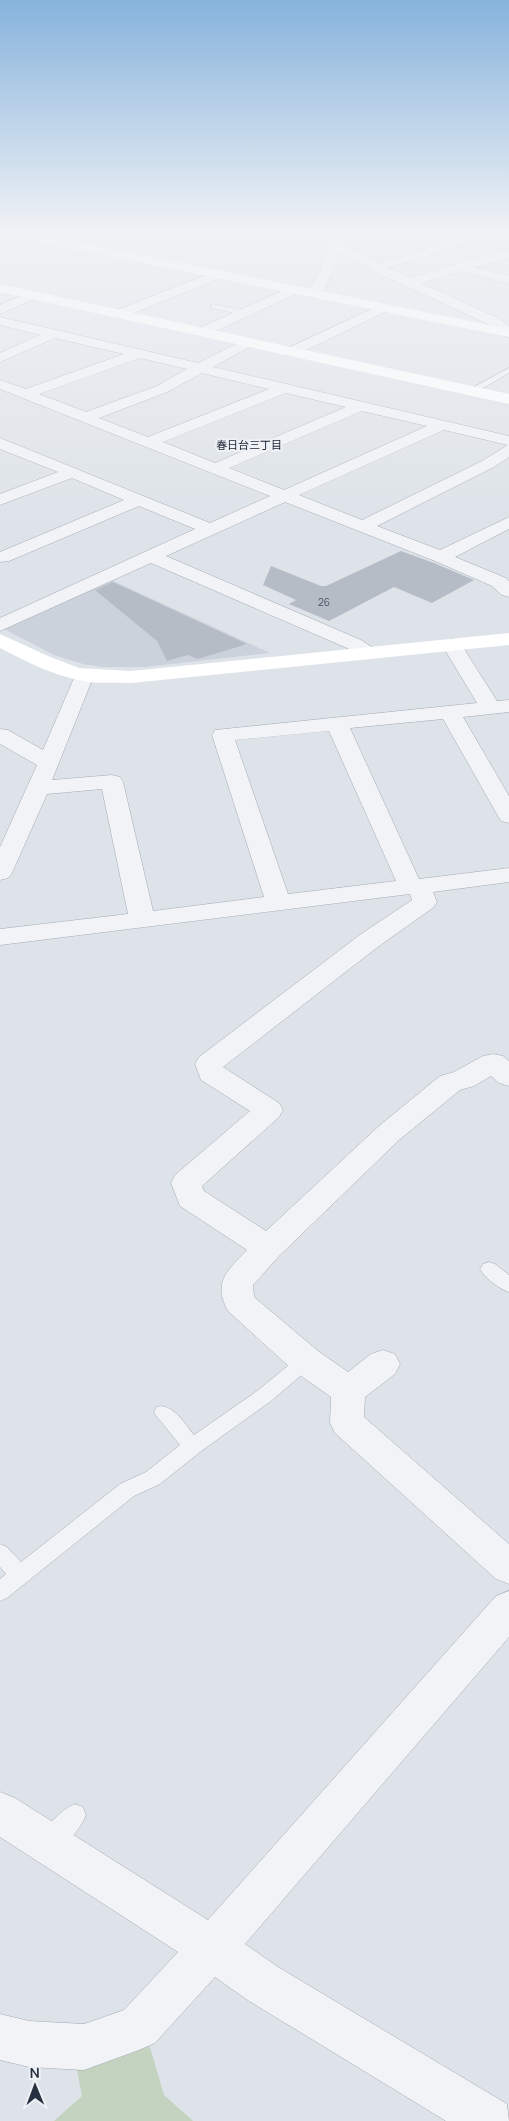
<svg xmlns="http://www.w3.org/2000/svg" width="509" height="2121" viewBox="0 0 509 2121" font-family="Manrope,'Noto Sans JP',sans-serif">
  <rect width="100%" height="100%" fill="#dee3e9"/>
  <path fill="#ccd2db" d="M111,580L270,653L145,667H102L83,664L54,655L4,629Z"/>
  <path fill="#c4d3bf" d="M147,2037L164,2095L193,2121H54L82,2096L77,2070Z"/>
  <g fill="#b5bcc6">
    <path d="M401,551L434,563L474,580L432,603L394,587L329,621L289,604L296,600L263,585L271,566L321,586H326Z"/>
    <path d="M113,582L208,626L247,644L198,659L188,655L167,661L157,641L95,590Z"/>
  </g>
  <g fill="none" stroke-linecap="round" stroke-linejoin="round">
    <defs>
      <g id="lane">
        <path d="M348,229H359L326,239L323,237Z"/>
        <path d="M212,304L246,311L247,313L243,315L212,308Z"/>
        <path d="M509,368V373L474,393L467,391Z"/>
        <path d="M489,1262L495,1264L509,1275V1292C499,1289 485,1278 480,1269L483,1264Z"/>
        <path d="M306,1354L312,1356L315,1361L312,1366L271,1401L200,1452L160,1484L134,1496L7,1598L0,1601V1579L6,1574L0,1567V1544L7,1547L21,1562L120,1484L146,1472L180,1445L154,1413L156,1407C172,1402 185,1424 194,1435L257,1391L300,1356Z"/>
        <path d="M75,1804L83,1807L86,1815C80,1830 64,1848 49,1855L41,1851L37,1843C44,1828 60,1810 75,1804Z"/>
      </g>
      <g id="street">
        <path d="M301,229H317L330,234L378,264L469,235L509,231V239L470,242L388,268L410,278L496,252L509,250V258L475,267L509,276V284L462,271L421,283L498,318L509,326V337L504,336L488,324L373,271L341,252L322,294L315,298L310,297L308,294L332,246Z"/>
        <path d="M217,271L221,272L223,275L221,278L124,317L119,318L112,314L114,311Z"/>
        <path d="M293,286L298,287L299,290L298,293L207,335H197L195,332L197,329Z"/>
        <path d="M32,291L37,292L39,295L37,298L0,314V305Z"/>
        <path d="M382,304L387,305L389,308L387,311L296,355H286L284,352L286,349Z"/>
        <path d="M0,317L198,363L248,338L253,339L255,342L253,345L213,367L509,436V457L494,467L377,526L440,550L509,517V529L455,557L506,578L509,581V597L502,595L492,586L435,561L285,502L166,556L361,640L375,649L378,653L375,657C363,660 357,654 347,648L151,563L0,631V618L195,529L139,506L9,561L0,562V552L124,500L72,478L0,505V494L58,472L0,449V438L210,523L270,496L0,389V380L26,389L124,354L55,338L0,362V353L40,335L0,325ZM140,358L187,369L157,386L86,412L39,394ZM202,373L269,389L148,437L99,418L167,392ZM286,393L346,407L215,463L163,442ZM362,411L427,426L284,490L229,468ZM444,430L508,445L482,461L362,520L299,495Z"/>
        <path d="M452,639L459,641L497,701L509,700V712L463,717L509,796V823L501,821L498,816L443,719L350,728L419,879L509,868V882L433,892L437,902L434,907L379,946L223,1067L279,1103L283,1110L279,1117L202,1186L204,1191L266,1231L379,1126L440,1076L454,1072L483,1056L493,1054L503,1056L509,1061V1086L499,1083L491,1076L474,1086L460,1090L399,1140L279,1256L253,1285L254,1297L318,1351L348,1372L371,1354L383,1350L395,1354L400,1364L395,1374L365,1397L364,1417L509,1544V1584L496,1579L335,1433L330,1423L331,1397L294,1371L228,1311C212,1282 228,1270 247,1250L180,1206L171,1183L175,1175L250,1111L201,1080L195,1064L199,1057L361,934L412,900L410,894L0,945V929L128,914L102,789L47,794L12,873L8,878L0,880V847L37,765L0,744V729L8,730L43,750L77,671L84,669L91,671L94,675L52,780L112,775L120,777L123,782L153,911L264,897L212,735L215,730L477,703L442,645L445,641ZM329,731L396,881L288,894L235,740Z"/>
        <path d="M509,1591V1637L245,1944L278,1967L507,2104L509,2121H446L246,1999L215,1977L155,2043L139,2050L84,2070L29,2067L0,2060V2014L29,2021L84,2024L124,2010L178,1952L0,1837V1792L15,1798L208,1920L496,1596Z"/>
      </g>
    </defs>
    <use href="#lane" stroke="#a3aab3" stroke-width="1"/>
    <use href="#street" stroke="#a3aab3" stroke-width="1"/>
    <use href="#lane" fill="#f1f3f7" fill-rule="evenodd"/>
    <use href="#street" fill="#f1f3f7" fill-rule="evenodd"/>
    <g fill="#fff" fill-rule="evenodd">
      <path d="M0,229H13L509,329V337L0,234Z"/>
      <path d="M0,284L509,394V404L0,292Z"/>
      <path d="M509,633V645L131,683C115,682 99,684 84,681C54,676 27,662 0,648V634L48,656L79,668L131,671Z"/>
    </g>
  </g>
  <linearGradient id="sky" x2="0" y2="1"><stop stop-color="#87b3dc"/><stop offset="0.44" stop-color="#f0f2f5"/><stop offset="1" stop-color="#f0f2f5" stop-opacity="0"/></linearGradient>
  <rect width="509" height="526" fill="url(#sky)"/>
  <g text-anchor="middle" stroke-width="4" stroke-linejoin="round" paint-order="stroke">
    <g font-size="10" fill="#4a5362">
      <text x="324" y="606">26</text>
    </g>
    <g font-size="11" fill="#192131" stroke="#eef1f6">
      <text x="249" y="449">春日台三丁目</text>
    </g>
  </g>
  <g transform="translate(35 2086) rotate(359)" stroke="#eef1f6" stroke-width="4" paint-order="stroke">
  <path d="M0-4L9 19L0 12L-9 19Z" fill="#273040"/>
  <text y="-8" font-size="14" font-weight="bold" text-anchor="middle" fill="#273040">N</text>
  </g>
</svg>
